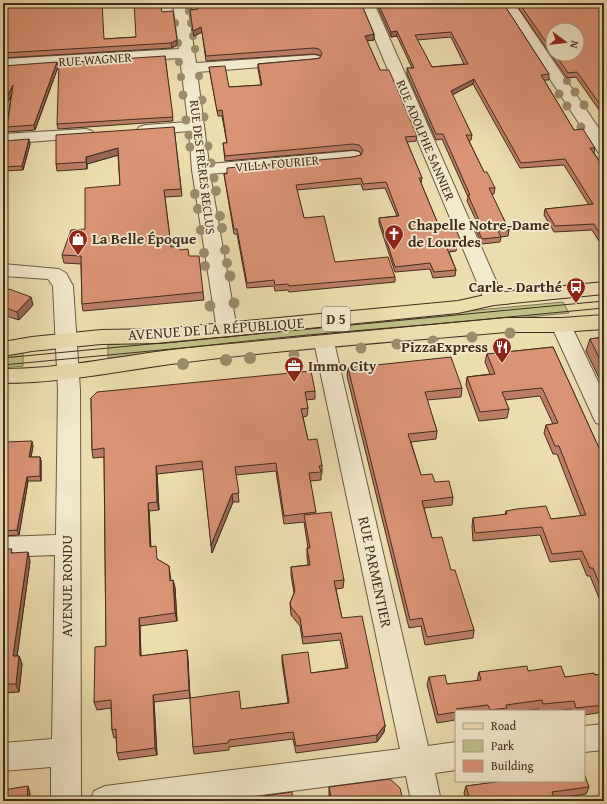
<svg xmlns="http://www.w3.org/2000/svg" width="607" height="804" viewBox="0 0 607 804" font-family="'Gentium Book Plus',serif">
  <rect width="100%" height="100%" fill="#ecddaf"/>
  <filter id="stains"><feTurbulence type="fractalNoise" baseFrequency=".005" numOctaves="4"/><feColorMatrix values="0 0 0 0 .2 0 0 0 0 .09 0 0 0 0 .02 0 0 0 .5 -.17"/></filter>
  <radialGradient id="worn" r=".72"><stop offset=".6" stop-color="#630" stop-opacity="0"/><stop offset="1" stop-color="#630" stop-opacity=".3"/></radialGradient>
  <g fill="#bfbf86" stroke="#807652">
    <path d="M563,302L569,313L108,358V345Z"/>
    <path d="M23,353V366L3,368V355Z"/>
  </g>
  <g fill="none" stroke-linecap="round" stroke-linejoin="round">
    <defs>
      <g id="minor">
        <path d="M173,3H187L196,63L314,55L319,56L321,59L319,62L314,63L197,72L209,164L353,151L359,152L361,156L359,160L353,161L210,174L237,330L234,335L227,337L220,335L217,330L192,170L189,131L145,135L139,133L137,130L139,127L145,125L188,122L180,58L3,69V59L179,49Z"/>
        <path d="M360,3H374L504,299L501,303L494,305L487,303L484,299Z"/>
        <path d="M500,3H514L604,136V153L598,152Z"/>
        <path d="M86,129L92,131L94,134L92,137L3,144V134Z"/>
        <path d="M3,264L59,269L66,273L73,286L80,390L81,801H51V767L3,771V743L52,739L55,555L3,557V537L56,535L58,390L53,286L48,279L3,276Z"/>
        <path d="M561,318L568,320L571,325L604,394V425L596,423L593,417L551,325L554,320Z"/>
        <path d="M324,335L331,337L334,342L428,746L456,742V770L435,773L441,801H411L406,776L217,801H90L94,791L105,786L400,749L314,342L317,337Z"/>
        <path d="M604,724V750L584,752V726Z"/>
      </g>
      <g id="primary">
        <path d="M604,282V294L494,305L458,313L161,343L101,344L32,351L3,356V342L32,337L101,330L161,329L458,301L494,293Z"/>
        <path d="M604,315V329L561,332H506C395,342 282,349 171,364C115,372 60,383 3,383V369C60,369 115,357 171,350C282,336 395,329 506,318H561Z"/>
      </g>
    </defs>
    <use href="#minor" stroke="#6c5942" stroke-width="2"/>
    <use href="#primary" stroke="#412d1e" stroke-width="2"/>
    <use href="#minor" fill="#f3e9cb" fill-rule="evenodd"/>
    <use href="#primary" fill="#ecddaf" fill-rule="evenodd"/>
    <g stroke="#412d1e" stroke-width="1">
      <path d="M3,358L604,301"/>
      <path d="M3,365L604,308"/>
    </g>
  </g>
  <g fill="#9c8c6b">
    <circle cx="189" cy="11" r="4"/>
    <circle cx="175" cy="23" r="4"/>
    <circle cx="191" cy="23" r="4"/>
    <circle cx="193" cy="36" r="4"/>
    <circle cx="178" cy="43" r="4"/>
    <circle cx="195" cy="49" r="4"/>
    <circle cx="179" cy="62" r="4"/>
    <circle cx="199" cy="76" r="4"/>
    <circle cx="181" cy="77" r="4"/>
    <circle cx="567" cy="81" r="4"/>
    <circle cx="575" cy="92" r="4.5"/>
    <circle cx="559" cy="94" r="4.5"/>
    <circle cx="183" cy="95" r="4.5"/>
    <circle cx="202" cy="100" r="4.5"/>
    <circle cx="584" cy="105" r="4.5"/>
    <circle cx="567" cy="106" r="4.5"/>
    <circle cx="204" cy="117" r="4.5"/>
    <circle cx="186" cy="120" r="4.5"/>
    <circle cx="581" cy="127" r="4.5"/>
    <circle cx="189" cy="135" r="4.5"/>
    <circle cx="208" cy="146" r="4.5"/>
    <circle cx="190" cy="147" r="4.5"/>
    <circle cx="211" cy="163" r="4.5"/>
    <circle cx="214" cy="178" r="4.5"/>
    <circle cx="216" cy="191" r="5"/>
    <circle cx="195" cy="194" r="5"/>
    <circle cx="198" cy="209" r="5"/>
    <circle cx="220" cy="216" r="5"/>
    <circle cx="222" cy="228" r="5"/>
    <circle cx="201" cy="230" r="5"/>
    <circle cx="225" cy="250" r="5"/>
    <circle cx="204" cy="253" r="5"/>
    <circle cx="227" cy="263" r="5"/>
    <circle cx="205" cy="266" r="5"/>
    <circle cx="230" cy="276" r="5.5"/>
    <circle cx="234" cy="303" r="5.5"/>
    <circle cx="210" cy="306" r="5.5"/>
    <circle cx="510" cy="333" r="5.5"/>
    <circle cx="472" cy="337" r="5.5"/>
    <circle cx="433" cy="341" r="5.5"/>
    <circle cx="397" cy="344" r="5.5"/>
    <circle cx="361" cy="348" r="5.5"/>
    <circle cx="294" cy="355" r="5.5"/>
    <circle cx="250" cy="358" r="6"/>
    <circle cx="226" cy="360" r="6"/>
    <circle cx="183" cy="364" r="6"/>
  </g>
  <g fill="#bb7e65" stroke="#412d1e" fill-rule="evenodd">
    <path d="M3,3L104,39L136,37L162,12L177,45L172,48L3,58Z"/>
    <path d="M197,3H361L374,34V40L367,41L380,70L417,136L416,141L407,142L422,178L421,183L438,224L461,241L460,246L457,247L456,251L449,252L456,270L455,276L433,278L430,269L395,272L379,223V218L397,216L385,188L363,190L361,184L297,190L304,218L335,262L395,277V282L289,292L288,290L275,291L274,286L247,288L237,234H234L224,174L353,157L361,155V154L359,151L353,150L225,161L223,143H227L222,116H218L210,73L209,67L229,87L261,85L258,69V64L314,59L320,58L321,56L319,55L314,54L206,61L202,32L194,36L190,10L198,9Z"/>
    <path d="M376,3H503L549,74V80H544L574,130L595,148L594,153L604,168V249L592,230L554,232L544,215L545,209L589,205L564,165L520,168L473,84L452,95L472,135L471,140L469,141L484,172L495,188L494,194H491L509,230L508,236L501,237L500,242L482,244L474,226V221L476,220L467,201L468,197L442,139L436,140L407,74V68H412L397,36L391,37ZM451,37L464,64L432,67L417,40Z"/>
    <path d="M515,3H604V117L576,77L567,78ZM553,30L577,54H553Z"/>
    <path d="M165,56L173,121L58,129L57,124Z"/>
    <path d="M3,66L58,67L35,130L8,132L7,127L11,95L3,112Z"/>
    <path d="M174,127L182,196L165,197L171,247L180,250L189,256L203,292L204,300L83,311L82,304L81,264L64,263L62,255L85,229L120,185L118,155L87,164V169L57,171L56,164Z"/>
    <path d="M30,144L23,170L3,171V156Z"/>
    <path d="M3,295L33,305L19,320L3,315Z"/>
    <path d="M604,337V388L586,351L590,339Z"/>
    <path d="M553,347L604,459V610L590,576H587L580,559L550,562L540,535L473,541L472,526L473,518L505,515L506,511L551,519L581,516L557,454H553L544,433L546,425L553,424L540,396L505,400L509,409L507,418L479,421L466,385L467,377L490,374L485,362L487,354Z"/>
    <path d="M348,368L462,388L461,397L427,400L437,431L436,439L411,442L421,475L435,482L453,497L452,505L424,508L432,538L451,570L474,630L473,638L425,645L421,626L409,628L347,376Z"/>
    <path d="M315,391V399L306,400L308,408L307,416L303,417L308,440L322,465V474H321V480L310,481L316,514L344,580L343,588L336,589L342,618L385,725L384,732L377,742L296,753L293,739L229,747V750L194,754L193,747L190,698L154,702L157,755L119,760L117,753L116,737L114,738L112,730L111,708L97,710L94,702L106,646L104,457L93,458L92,450L91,398ZM203,469L212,553L233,502H239L236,475L276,471L284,524L304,522L308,548H307V556L308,565L291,567V575L294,593L290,603L291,615L300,626L303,644L340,640L346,668L311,673L282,655V662L288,703L241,709L190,698L187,650L141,656L140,626L177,621L175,588L173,580L171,581L169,566L157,559L151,547L149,511L159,510L157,474Z"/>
    <path d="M33,446L31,457H40L41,461V481H28L19,535L3,536V451Z"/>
    <path d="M3,549L13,553L30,561L17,656H19L22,664L19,692L3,693Z"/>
    <path d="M528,671L565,677L595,675L604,674V712L584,715V711H571V709L554,711H540L539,709L521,711H456V717L455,720L437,723L427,685L429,677L447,684L477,681L479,672Z"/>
    <path d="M604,774V784L602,779Z"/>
    <path d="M499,781H584L589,787L586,794L554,799L555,801H466L464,793L466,786L499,782Z"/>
    <path d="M329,787L403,801H329Z"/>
  </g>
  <g fill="#986752" stroke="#412d1e">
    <path d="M201,27L202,32L194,36L193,31Z"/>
    <path d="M397,31V36L391,37V32Z"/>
    <path d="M374,34V40L365,41V36Z"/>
    <path d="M177,40V45L172,48L171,43Z"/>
    <path d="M57,62L58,67L35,130L34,125Z"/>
    <path d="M474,79L473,84L450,96L451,91Z"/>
    <path d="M13,85L14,90L3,112V105Z"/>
    <path d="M29,139L30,144L23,170L22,166Z"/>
    <path d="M118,148L119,155L87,164V169L86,157Z"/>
    <path d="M31,297L33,305L19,320L17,312Z"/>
    <path d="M32,441L33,446L30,462L29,457Z"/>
    <path d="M40,457L41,461V481L40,476Z"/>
    <path d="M156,466L157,474L159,510L157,502Z"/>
    <path d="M27,477L28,481L19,535L17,530Z"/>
    <path d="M232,494L233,502L212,553L211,545Z"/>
    <path d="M148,503L149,511L151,555L150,547Z"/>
    <path d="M28,552L30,561L16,664L13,656Z"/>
    <path d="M173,580L175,588L177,621L175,613Z"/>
    <path d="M139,618L140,626L141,664L140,656Z"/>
    <path d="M187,650L188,658L190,698L189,690Z"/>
    <path d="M19,656L22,664L19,692L16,684Z"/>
    <path d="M153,695L154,702L157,755L155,748Z"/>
    <path d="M385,725L384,732L377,742V735Z"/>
    <path d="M28,786L30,793V801H27Z"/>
  </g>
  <g fill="#d99375" stroke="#412d1e" fill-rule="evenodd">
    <path d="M3,3H102L104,39L136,37L134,3H160L162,12L173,11L177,40L171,43L3,53Z"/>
    <path d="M197,3H361L374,34L365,36L380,70H389L417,136L405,137L422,178H419L433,212L438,224L453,223L461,241H455L457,245L446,246L456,270L434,272L430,263L395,267L379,218L399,216L386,182L363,184L361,178L296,185L304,218L324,216L335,262L388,257L395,277L289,286L288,284L275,285L274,280L247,283L237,229H234L224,174H227V168L353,157L361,155L363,150L359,145L353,144L225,156L223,143H227L222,110L217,111L209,67L225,66L229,87L262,85L258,64L314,59L320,58L322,53L319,49L314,48L206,56L201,27L193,31L190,10L198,9Z"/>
    <path d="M378,3H503L549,74L541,75L574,130L583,129L595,148H590L604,168V241L594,224L555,226L545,209L593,204L565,159L521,163L474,79L451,91L472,135H466L484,172H487L495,188H489L509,230L498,231L501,237L482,239L474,221L479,220L468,195H470L443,134H436L407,68H414L397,31L391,32ZM451,32L468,64L432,67L415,35Z"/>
    <path d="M519,3H604V52H601L604,56V110L577,72L568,73L555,54H577V30H553V52Z"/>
    <path d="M165,56L173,117L57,124L59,63Z"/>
    <path d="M57,62L34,125L7,127L13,85L3,105V66Z"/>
    <path d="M174,127L181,189L164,190L171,247L180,246V250L188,249L189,256H199L203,292L82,304L81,256L62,255L71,230L85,229V188L120,185L118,148L86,157V162L56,164V135Z"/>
    <path d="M29,139L22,166L3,167V156L5,141Z"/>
    <path d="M9,289L31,297L17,312L3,307V295Z"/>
    <path d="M604,337V368L590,339Z"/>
    <path d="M553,347L604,459V595L593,568H590L582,551L552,554L542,527L475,533L473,518L507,514L506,511L517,509L546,506L551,519L586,515L559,446H555L546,425L558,423L542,388L502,392L509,409L480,412L467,377L495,374L487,354Z"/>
    <path d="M451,357L462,388L425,392L437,431L408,434L421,475L432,474L435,482L449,481L453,497L422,501L432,538L442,537L451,570H455L474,630L427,637L422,618L410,620L348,368Z"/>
    <path d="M311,371L315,391L305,392L308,408L301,409L308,440L317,439L322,465L319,466L321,472L309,473L316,512L284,516L276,463L235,467L239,493L232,494L211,545L202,461L156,466L157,502L148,503L150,547L156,546L157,559L169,566L170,581L173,580L175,613L139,618L140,656L187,650L189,690L153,695L155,748L117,753L116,729L112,730L111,700L94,702L95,647L106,646L104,448L92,450L91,398L97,392Z"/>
    <path d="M32,441L29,457H40V476L27,477L17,530L3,531V451L5,442Z"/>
    <path d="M331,512L344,580L334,581L342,618L362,616L385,725L377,735L296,746L293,732L229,740L228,743L193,747L190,698L239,691L241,709L289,703L282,655L308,652L311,673L348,668L341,633L303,637L300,618L291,607L290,603L295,591L291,567L310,565L307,548H310L304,515Z"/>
    <path d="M3,549H12L11,553L28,552L13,656H19L16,684H3Z"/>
    <path d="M527,666L528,671L561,666L565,677L594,673L595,675L604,674V705L576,708L574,701L543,704L542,700L506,705L507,708L490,710L488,705L456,709V712L438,715L429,677L445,675L447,684L481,680L479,672Z"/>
    <path d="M584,773L589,787L552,792L555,801H470L466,786L503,781H584Z"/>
    <path d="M390,779L400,788L403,801H332L329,787Z"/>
    <path d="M28,786L27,801H3V790Z"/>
    <path d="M292,792L293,801H226Z"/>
  </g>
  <defs>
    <symbol id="church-pin" viewBox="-11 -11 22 30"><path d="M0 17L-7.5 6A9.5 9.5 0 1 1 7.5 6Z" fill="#8f2418" stroke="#f3e9cb"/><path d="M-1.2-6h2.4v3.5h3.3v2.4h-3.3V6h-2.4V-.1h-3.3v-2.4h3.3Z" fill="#fff"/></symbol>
    <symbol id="shop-pin" viewBox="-11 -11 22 30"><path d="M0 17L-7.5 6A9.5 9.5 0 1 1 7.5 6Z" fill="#8f2418" stroke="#f3e9cb"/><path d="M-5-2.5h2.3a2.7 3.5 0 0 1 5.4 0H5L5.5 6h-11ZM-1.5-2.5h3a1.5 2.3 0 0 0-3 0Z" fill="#fff"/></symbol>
    <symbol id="bus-pin" viewBox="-11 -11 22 30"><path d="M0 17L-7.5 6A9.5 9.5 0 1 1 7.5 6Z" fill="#8f2418" stroke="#f3e9cb"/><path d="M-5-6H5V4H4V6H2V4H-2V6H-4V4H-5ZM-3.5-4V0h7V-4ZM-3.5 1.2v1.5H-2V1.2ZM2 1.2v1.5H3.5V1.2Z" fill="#fff"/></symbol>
    <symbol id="restaurant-pin" viewBox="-11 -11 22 30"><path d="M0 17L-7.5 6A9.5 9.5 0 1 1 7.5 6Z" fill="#8f2418" stroke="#f3e9cb"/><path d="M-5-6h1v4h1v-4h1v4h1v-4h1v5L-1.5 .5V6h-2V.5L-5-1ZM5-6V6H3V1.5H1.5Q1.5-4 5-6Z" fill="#fff"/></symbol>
    <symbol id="office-pin" viewBox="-11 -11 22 30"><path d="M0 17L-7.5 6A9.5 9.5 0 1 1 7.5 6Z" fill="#8f2418" stroke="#f3e9cb"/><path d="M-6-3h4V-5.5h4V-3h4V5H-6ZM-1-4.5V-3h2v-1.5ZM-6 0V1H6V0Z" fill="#fff"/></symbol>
  </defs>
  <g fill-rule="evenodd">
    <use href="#church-pin" x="383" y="223" width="22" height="30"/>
    <use href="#shop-pin" x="67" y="228" width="22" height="30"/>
    <use href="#bus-pin" x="565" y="276" width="22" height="30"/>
    <use href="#restaurant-pin" x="491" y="336" width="22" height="30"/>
    <use href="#office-pin" x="283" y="355" width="22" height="30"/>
  </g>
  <g text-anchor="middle" stroke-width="3.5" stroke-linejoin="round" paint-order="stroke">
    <g font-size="13" fill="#412d1e" stroke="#f3e9cb">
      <text transform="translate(95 59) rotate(-4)" y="5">RUE WAGNER</text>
      <text transform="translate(426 140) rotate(67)" y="5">RUE ADOLPHE SANNIER</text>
      <text transform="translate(277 163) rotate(-5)" y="5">VILLA FOURIER</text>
      <text transform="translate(203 167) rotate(83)" y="5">RUE DES FRÈRES RECLUS</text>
    </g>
    <rect fill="#f3e9cb" stroke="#766552" stroke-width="1" x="322" y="307" width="28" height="24" rx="3"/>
    <g font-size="14" font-weight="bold" fill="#412d1e">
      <text x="336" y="324">D 5</text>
    </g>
    <g font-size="15" font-weight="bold" fill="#412d1e" stroke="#f3e9cb" text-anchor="start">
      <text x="408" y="230">Chapelle Notre-Dame<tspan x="408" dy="17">de Lourdes</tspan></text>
      <text x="92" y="244">La Belle Époque</text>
      <text x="562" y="292" text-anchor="end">Carle - Darthé</text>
      <text x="488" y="352" text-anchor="end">PizzaExpress</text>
      <text x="308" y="371">Immo City</text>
    </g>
    <g font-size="15" fill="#412d1e" stroke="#f3e9cb">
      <text transform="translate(216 329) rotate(-4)" y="5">AVENUE DE LA RÉPUBLIQUE</text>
      <text transform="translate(375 572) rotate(78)" y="5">RUE PARMENTIER</text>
      <text transform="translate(67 586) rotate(-90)" y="5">AVENUE RONDU</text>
    </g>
  </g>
  <rect width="607" height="804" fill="none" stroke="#ecddaf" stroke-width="16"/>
  <rect x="4" y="4" width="599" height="796" fill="none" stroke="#412d1e" stroke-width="2"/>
  <rect x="8" y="8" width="591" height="788" fill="none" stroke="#412d1e"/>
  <rect x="455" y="710" width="130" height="72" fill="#f3e9cb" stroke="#ac9e86"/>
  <rect x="463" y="723" width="20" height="6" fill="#ecddaf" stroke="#ac9e86"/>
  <text x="491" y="730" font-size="12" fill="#412d1e">Road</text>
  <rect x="463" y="740" width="20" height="12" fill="#bfbf86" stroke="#ac9e86"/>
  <text x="491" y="750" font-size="12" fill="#412d1e">Park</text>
  <rect x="463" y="760" width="20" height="12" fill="#d99375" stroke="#ac9e86"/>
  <text x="491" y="770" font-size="12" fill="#412d1e">Building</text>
  <g transform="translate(565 42) rotate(105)"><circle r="19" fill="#f3e9cb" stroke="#ac9e86"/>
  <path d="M0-3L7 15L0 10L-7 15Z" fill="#8f2418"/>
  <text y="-6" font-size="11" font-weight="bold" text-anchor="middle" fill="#412d1e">N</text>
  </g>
  <rect width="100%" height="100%" filter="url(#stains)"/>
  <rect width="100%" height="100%" fill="url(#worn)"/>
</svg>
